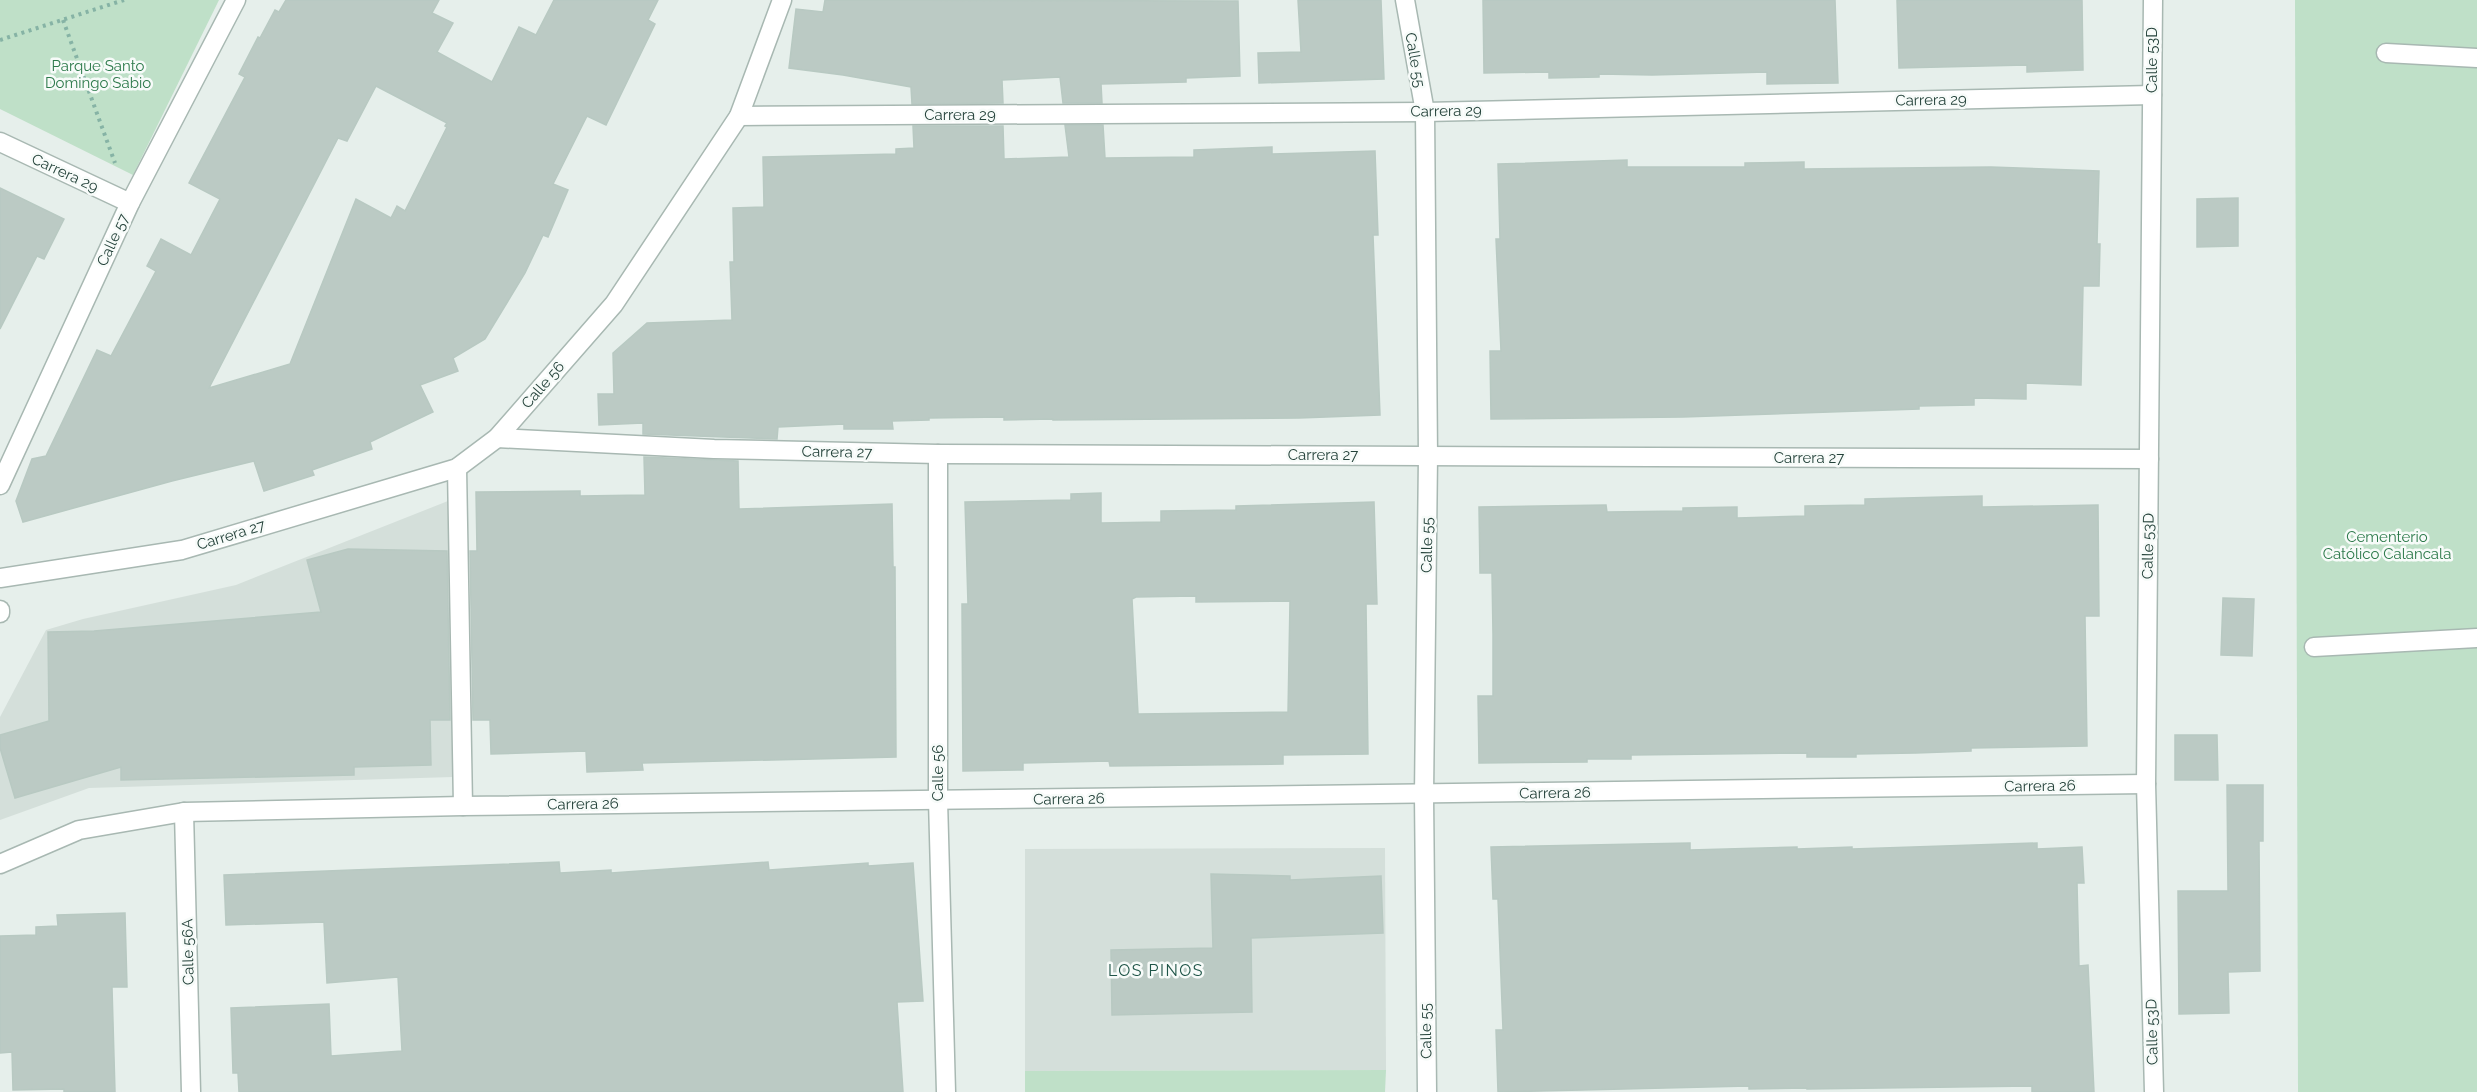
<svg xmlns="http://www.w3.org/2000/svg" width="2477" height="1092" viewBox="0 0 2477 1092" font-family="Raleway,sans-serif">
  <rect width="100%" height="100%" fill="#e6efeb"/>
  <g fill="#d4dfda">
    <path d="M453,499V777L89,788L0,820V717L46,630L83,619L236,585Z"/>
    <path d="M1385,848L1386,1070L1025,1071V849Z"/>
  </g>
  <g fill="#bfe0c8">
    <path d="M0,0H219L133,175L0,109Z"/>
    <path d="M2295,0H2477V1092H2298Z"/>
    <path d="M1386,1070L1385,1092H1025V1071Z"/>
  </g>
  <g fill="#bbcac4" stroke="#b8c9c2" stroke-width="1.5" fill-rule="evenodd">
    <path d="M286,0H439L432,13L453,23L437,52L492,82L519,27L536,35L554,0H658L648,20L655,24L606,125L587,116L553,184L568,190L548,237L543,235L525,273L485,339L453,358L458,371L420,385L433,412L370,442L372,449L312,470L314,475L264,491L254,461L172,481L23,522L16,501L32,459L46,456L97,350L111,356L156,271L147,266L161,239L191,255L220,199L189,183L245,77L239,74L258,37L260,38L275,10L279,12ZM376,86L447,123L445,126L447,127L405,211L397,206L391,218L356,199L290,364L209,388L338,138L347,141Z"/>
    <path d="M825,0L1238,1L1240,76L1186,78V82L1101,84L1102,103H1063L1060,77L1002,80L1003,103L912,104L911,87L843,75L789,68L796,9L823,12Z"/>
    <path d="M1298,0H1381L1384,79L1259,83L1258,53L1301,52Z"/>
    <path d="M1483,0H1835L1838,83L1767,84V72L1652,75L1599,74V77L1549,78V72L1484,73Z"/>
    <path d="M1897,0H2082L2083,70L2027,72V65L1899,68Z"/>
    <path d="M1065,125H1103L1105,158L1194,157V150L1272,147V154L1375,151L1378,235H1373L1380,415L1299,418L1053,420V419L1004,420V417L929,418V420L892,421L893,429H844V424L778,427L777,439L643,434V423L599,425L598,394H614L613,353L647,323L732,320L730,262H734L733,208L764,207L763,157L896,154V149L914,148L913,126H1003L1004,159L1069,157Z"/>
    <path d="M1627,160V167H1745V163L1804,162V169L1991,167L2099,171L2097,244H2100L2099,286H2083L2081,385L2026,383V399L1974,398V405L1919,406V409L1683,417L1491,419L1490,351H1501L1496,239H1500L1498,164Z"/>
    <path d="M0,188L64,219L44,259L37,256L0,329Z"/>
    <path d="M2238,198V246L2197,247V199Z"/>
    <path d="M644,457L738,461L739,509L892,504L893,567H895L896,757L642,763L643,770L587,772L586,751L491,754L490,720H473L470,551H477L476,492L580,491V496L645,495Z"/>
    <path d="M1101,493V523L1161,522V511L1236,510V506L1374,502L1377,604H1366L1368,754L1283,755V764L1110,766L1109,761L1023,763V770L963,771L962,604H968L965,502L1071,500V494ZM1196,596V602L1290,601L1288,712L1138,714L1132,599L1136,597Z"/>
    <path d="M1982,496V507L2098,505L2099,616H2085L2087,746L1971,748V751L1916,753L1856,754V757H1807V753L1631,755V759H1587V762L1479,763L1478,696H1493V635L1492,573H1480L1479,507L1606,505L1607,512L1683,511V508L1737,507V518L1805,516V506L1865,505V499Z"/>
    <path d="M348,549L447,551L450,720H430L431,765L354,767V775L121,780V767L15,798L0,748V735L49,721L48,632L94,631L321,612L307,560Z"/>
    <path d="M2223,598L2254,599L2252,656L2221,655Z"/>
    <path d="M2175,735H2217L2218,780H2175Z"/>
    <path d="M2227,785H2263V841H2259L2260,971L2228,972L2229,1013L2179,1014L2178,891H2228Z"/>
    <path d="M1690,843V850L1797,847V849L1852,847V849L2037,843V849L2082,847L2084,883H2077L2079,966L2088,965L2094,1092H2032V1086L1807,1089V1088L1749,1089V1086L1498,1092L1496,1030H1503L1498,899H1493L1491,847Z"/>
    <path d="M559,862L560,873L611,870V873L768,862L769,870L868,863V866L913,863L923,1001L897,1002L903,1092H239L238,1073H233L231,1008L329,1004L331,1056L402,1051L398,977L327,983L324,922L226,925L224,875Z"/>
    <path d="M1211,874L1290,876V880L1381,876L1383,933L1251,938L1252,1012L1112,1015L1111,950L1213,948Z"/>
    <path d="M125,913L127,987H112L115,1092H64V1089L13,1090L12,1052L0,1053V936L36,935V927L58,926L57,915Z"/>
  </g>
  <g fill="none" stroke-linecap="round" stroke-linejoin="round">
    <defs>
      <g id="minor">
        <path d="M1405,0L1425,112L1428,456L1424,795L1427,1092"/>
        <path d="M2153,0L2146,784L2154,1092"/>
        <path d="M2386,53L2477,58"/>
        <path d="M739,116L1425,112L2152,95"/>
        <path d="M0,142L130,203"/>
        <path d="M497,438L714,449L938,454L2149,459"/>
        <path d="M938,454V800L946,1092"/>
        <path d="M457,468L463,806"/>
        <path d="M0,485L130,203L236,0"/>
        <path d="M0,578L182,550L457,468L497,438L614,304L739,116L782,0"/>
        <path d="M0,610V613"/>
        <path d="M2314,647L2477,638"/>
        <path d="M184,812L191,1092"/>
        <path d="M0,864L79,830L184,812L463,806L2146,784"/>
      </g>
    </defs>
    <use href="#minor" stroke="#a8b8b2" stroke-width="21"/>
    <g stroke="#86b3a5" stroke-width="4" stroke-dasharray="3 4.5" stroke-linecap="butt">
      <path d="M63,20L115,163"/>
      <path d="M0,40L124,0"/>
    </g>
    <use href="#minor" stroke="#fff" stroke-width="18"/>
  </g>
  <g text-anchor="middle" stroke-width="5" stroke-linejoin="round" paint-order="stroke">
    <g font-size="15" fill="#24423a" stroke="#f7fbf9">
      <text transform="translate(1415 60) rotate(80)" y="5">Calle 55</text>
      <text transform="translate(2152 60) rotate(-90)" y="5">Calle 53D</text>
      <text transform="translate(1931 100) rotate(-1)" y="5">Carrera 29</text>
      <text transform="translate(1446 111) rotate(-1)" y="5">Carrera 29</text>
      <text x="960" y="120">Carrera 29</text>
      <text transform="translate(65 173) rotate(25)" y="5">Carrera 29</text>
      <text transform="translate(113 240) rotate(-65)" y="5">Calle 57</text>
      <text transform="translate(543 385) rotate(-49)" y="5">Calle 56</text>
      <text transform="translate(837 452) rotate(1)" y="5">Carrera 27</text>
      <text x="1323" y="460">Carrera 27</text>
      <text x="1809" y="463">Carrera 27</text>
      <text transform="translate(231 535) rotate(-17)" y="5">Carrera 27</text>
      <text transform="translate(1427 545) rotate(-89)" y="5">Calle 55</text>
      <text transform="translate(2148 546) rotate(-89)" y="5">Calle 53D</text>
      <text transform="translate(938 773) rotate(-90)" y="5">Calle 56</text>
      <text transform="translate(2040 786) rotate(-1)" y="5">Carrera 26</text>
      <text transform="translate(1555 793) rotate(-1)" y="5">Carrera 26</text>
      <text transform="translate(1069 799) rotate(-1)" y="5">Carrera 26</text>
      <text transform="translate(583 804) rotate(-1)" y="5">Carrera 26</text>
      <text transform="translate(188 952) rotate(-91)" y="5">Calle 56A</text>
      <text transform="translate(1426 1031) rotate(-91)" y="5">Calle 55</text>
      <text transform="translate(2152 1032) rotate(-91)" y="5">Calle 53D</text>
    </g>
    <g font-size="15" fill="#2d7a4b" stroke="#f7fbf9">
      <text x="98" y="71">Parque Santo<tspan x="98" dy="17">Domingo Sabio</tspan></text>
      <text x="2387" y="542">Cementerio<tspan x="2387" dy="17">Católico Calancala</tspan></text>
    </g>
    <g font-size="16" letter-spacing="1.5" fill="#1f5548" stroke="#f7fbf9">
      <text x="1156" y="976">LOS PINOS</text>
    </g>
  </g>
</svg>
